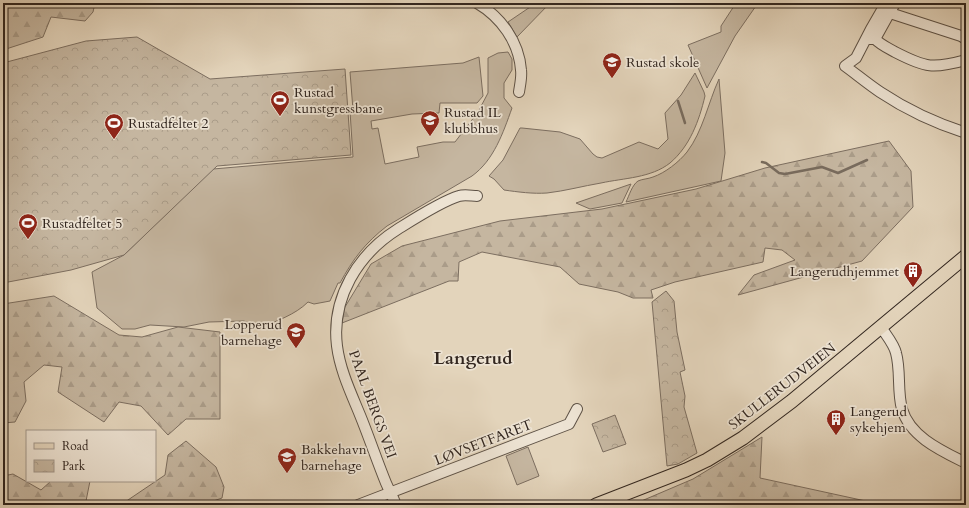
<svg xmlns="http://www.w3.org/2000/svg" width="969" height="508" viewBox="0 0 969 508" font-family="Cardo,serif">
  <defs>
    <pattern id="forest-firs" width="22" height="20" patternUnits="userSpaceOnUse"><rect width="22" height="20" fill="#c5b6a0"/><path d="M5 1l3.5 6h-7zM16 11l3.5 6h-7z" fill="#aa9c89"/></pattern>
    <pattern id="park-crowns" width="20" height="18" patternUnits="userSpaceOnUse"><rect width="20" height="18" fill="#c5b6a0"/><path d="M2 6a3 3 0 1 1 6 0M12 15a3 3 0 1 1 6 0" fill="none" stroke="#aa9c89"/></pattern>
  </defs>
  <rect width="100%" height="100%" fill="#e3d4bb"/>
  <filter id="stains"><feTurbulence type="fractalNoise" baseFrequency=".005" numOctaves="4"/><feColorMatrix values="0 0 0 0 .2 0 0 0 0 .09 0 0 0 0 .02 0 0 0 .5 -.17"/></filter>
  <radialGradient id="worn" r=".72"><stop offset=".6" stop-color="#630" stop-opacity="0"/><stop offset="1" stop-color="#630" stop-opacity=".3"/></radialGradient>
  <g fill="#c5b6a0" stroke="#7c6e60">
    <path d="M536,3H550L517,37L508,22Z"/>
    <path d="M736,3H758L735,36L707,88L688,45L721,32V26Z"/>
    <path d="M508,52L512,59V70L504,83V98L512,108C503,133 494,160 472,176L387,226C365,243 353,259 340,283H338L330,301L314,304L308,302C295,315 276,321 260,328L244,321L209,322L184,327L150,325L135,329H122L97,308L92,272L124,255L213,169L353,157L350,111L353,110L350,72L463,63L479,57L483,96L477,103H440L439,113L412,114L371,121L372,129L378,128L385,164L419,157L417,147L443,142H455L478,112L488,93V58L498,53Z"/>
    <path d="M695,73L704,92L705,96C699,121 690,146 670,163C651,178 624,178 601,183C583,186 565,191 547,193C533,194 518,192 504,190L494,179L489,176L503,160L520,128H522L560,132L580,139L593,154L597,157L602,158L639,142L658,149L668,139L665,113L681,95Z"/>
    <path d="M719,79L725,153L721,181L626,202C629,196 632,185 638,181C642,179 648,179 653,177C665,173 679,162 687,152C703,131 708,103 719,79Z"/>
    <path d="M631,184L622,203L590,209L576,203Z"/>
    <path d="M528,447L539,476L517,485L506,456Z"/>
  </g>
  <g fill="url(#forest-firs)" stroke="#7c6e60">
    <path d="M3,3H95L93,12L85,21L51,17L43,37L3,50Z"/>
    <path d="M889,141L911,171L913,207L862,261L738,295L754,275L795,260L782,250L765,248L763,262L675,282L651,290L653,298H633L618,292L579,284L560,267L482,252L459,262L458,281H449L342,323L345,307L371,264L402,246L500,221L602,209L696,189L765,168Z"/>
    <path d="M54,296L119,335L142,337L178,327L220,332V419H186L168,435L141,406L119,402L104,422L58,392L62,367L44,365L24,382L26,401L15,422L3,423V353L8,352L3,349V304Z"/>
    <path d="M762,437L760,478L884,505H632L693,479Z"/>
    <path d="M186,441L216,467L224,487L222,498L202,505H3V476L13,474L41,490L51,481H90L86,501L125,502L165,475L168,455Z"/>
  </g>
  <g fill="url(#park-crowns)" stroke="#7c6e60">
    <path d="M137,37L210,79L345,69L351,155L217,166L124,255L71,270L3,283V63L86,41Z"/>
    <path d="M666,291L674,301L677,332L685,370L680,372L685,396L684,407L697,453L678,464L667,466L652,302Z"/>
    <path d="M615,415L626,444L603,452L592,424Z"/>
  </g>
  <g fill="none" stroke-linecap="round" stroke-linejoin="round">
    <g stroke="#786b5d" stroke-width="2.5">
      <path d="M678,101L685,123"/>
      <path d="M762,162L766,163L779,173L785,174L822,167L838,173L867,160"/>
    </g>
    <defs>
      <g id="minor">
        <path d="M477,3C501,17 519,42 521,70C522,77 520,85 519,92"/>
        <path d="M886,3L871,29L856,58L845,66C856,74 868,84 880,92C907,110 935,123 966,133"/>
        <path d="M890,13L961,36L966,39"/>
        <path d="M867,39H875C881,45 888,48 895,52C926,68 933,69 966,60"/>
        <path d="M875,39L895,3"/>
        <path d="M881,327C886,335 894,344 896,353C901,371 897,391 902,409C910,437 942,451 966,463"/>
        <path d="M358,505L569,424L577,409"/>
        <path d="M396,505C393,497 389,490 386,483C377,461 369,437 360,415C351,393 340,370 337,346C331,298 358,254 398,229C414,219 442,201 459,196C465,194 472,196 477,196"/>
      </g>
      <path id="major" d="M596,505L686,470L707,460L743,438L792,401L966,256"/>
    </defs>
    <use href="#minor" stroke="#5e5246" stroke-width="12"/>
    <use href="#major" stroke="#32261f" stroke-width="15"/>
    <use href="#minor" stroke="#ede3d3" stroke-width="10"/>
    <use href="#major" stroke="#e3d4bb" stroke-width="13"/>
  </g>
  <defs>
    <symbol id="school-pin" viewBox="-11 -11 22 30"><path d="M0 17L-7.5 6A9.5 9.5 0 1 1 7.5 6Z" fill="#8f2418" stroke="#ede3d3"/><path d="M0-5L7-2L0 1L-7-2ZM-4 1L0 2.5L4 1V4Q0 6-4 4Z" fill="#fff"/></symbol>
    <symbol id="stadium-pin" viewBox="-11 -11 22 30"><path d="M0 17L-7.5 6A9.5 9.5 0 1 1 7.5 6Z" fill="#8f2418" stroke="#ede3d3"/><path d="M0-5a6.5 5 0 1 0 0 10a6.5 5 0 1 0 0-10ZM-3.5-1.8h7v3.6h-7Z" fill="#fff"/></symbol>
    <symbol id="building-pin" viewBox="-11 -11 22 30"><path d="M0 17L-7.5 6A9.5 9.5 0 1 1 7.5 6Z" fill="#8f2418" stroke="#ede3d3"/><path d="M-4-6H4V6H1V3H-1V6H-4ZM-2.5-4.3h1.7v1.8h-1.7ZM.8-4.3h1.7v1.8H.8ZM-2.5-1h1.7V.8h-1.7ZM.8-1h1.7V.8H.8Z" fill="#fff"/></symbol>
  </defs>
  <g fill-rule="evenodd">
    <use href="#school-pin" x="601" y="51" width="22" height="30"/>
    <use href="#stadium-pin" x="269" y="89" width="22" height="30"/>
    <use href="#school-pin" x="419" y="109" width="22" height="30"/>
    <use href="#stadium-pin" x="103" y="112" width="22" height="30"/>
    <use href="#stadium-pin" x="17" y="212" width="22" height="30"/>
    <use href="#building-pin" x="902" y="260" width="22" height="30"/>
    <use href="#school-pin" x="285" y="321" width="22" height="30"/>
    <use href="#building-pin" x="825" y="408" width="22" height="30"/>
    <use href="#school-pin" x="276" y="446" width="22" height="30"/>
  </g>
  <g text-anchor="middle" stroke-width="3.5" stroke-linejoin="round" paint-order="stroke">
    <g font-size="14" fill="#32261f" stroke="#ede3d3" text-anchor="start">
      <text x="626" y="67">Rustad skole</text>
      <text x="294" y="97">Rustad<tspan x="294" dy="16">kunstgressbane</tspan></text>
      <text x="444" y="117">Rustad IL<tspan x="444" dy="16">klubbhus</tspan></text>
      <text x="128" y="128">Rustadfeltet 2</text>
      <text x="42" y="228">Rustadfeltet 5</text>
      <text x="899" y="276" text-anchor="end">Langerudhjemmet</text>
      <text x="282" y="329" text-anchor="end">Lopperud<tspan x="282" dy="16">barnehage</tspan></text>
      <text x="850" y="416">Langerud<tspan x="850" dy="16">sykehjem</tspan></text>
      <text x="301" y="454">Bakkehavn<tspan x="301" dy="16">barnehage</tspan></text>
    </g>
    <g font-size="14" fill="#32261f" stroke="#ede3d3">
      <text transform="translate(782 386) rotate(-38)" y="5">SKULLERUDVEIEN</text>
      <text transform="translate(373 404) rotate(70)" y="5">PAAL BERGS VEI</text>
      <text transform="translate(483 442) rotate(-21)" y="5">LØVSETFARET</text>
    </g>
    <g font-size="18" font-weight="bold" fill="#32261f" stroke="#ede3d3">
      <text x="473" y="364">Langerud</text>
    </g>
  </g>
  <rect width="969" height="508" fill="none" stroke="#e3d4bb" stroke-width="16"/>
  <rect x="4" y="4" width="961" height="500" fill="none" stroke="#32261f" stroke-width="2"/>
  <rect x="8" y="8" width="953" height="492" fill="none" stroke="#32261f"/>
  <rect x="26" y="430" width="130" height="52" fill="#ede3d3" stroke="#a2978b"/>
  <rect x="34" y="443" width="20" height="6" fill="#e3d4bb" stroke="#a2978b"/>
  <text x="62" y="450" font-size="12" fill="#32261f">Road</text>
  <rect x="34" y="460" width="20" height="12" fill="url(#park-crowns)" stroke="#a2978b"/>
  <text x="62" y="470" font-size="12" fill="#32261f">Park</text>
  <rect width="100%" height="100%" filter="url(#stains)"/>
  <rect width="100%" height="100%" fill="url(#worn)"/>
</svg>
